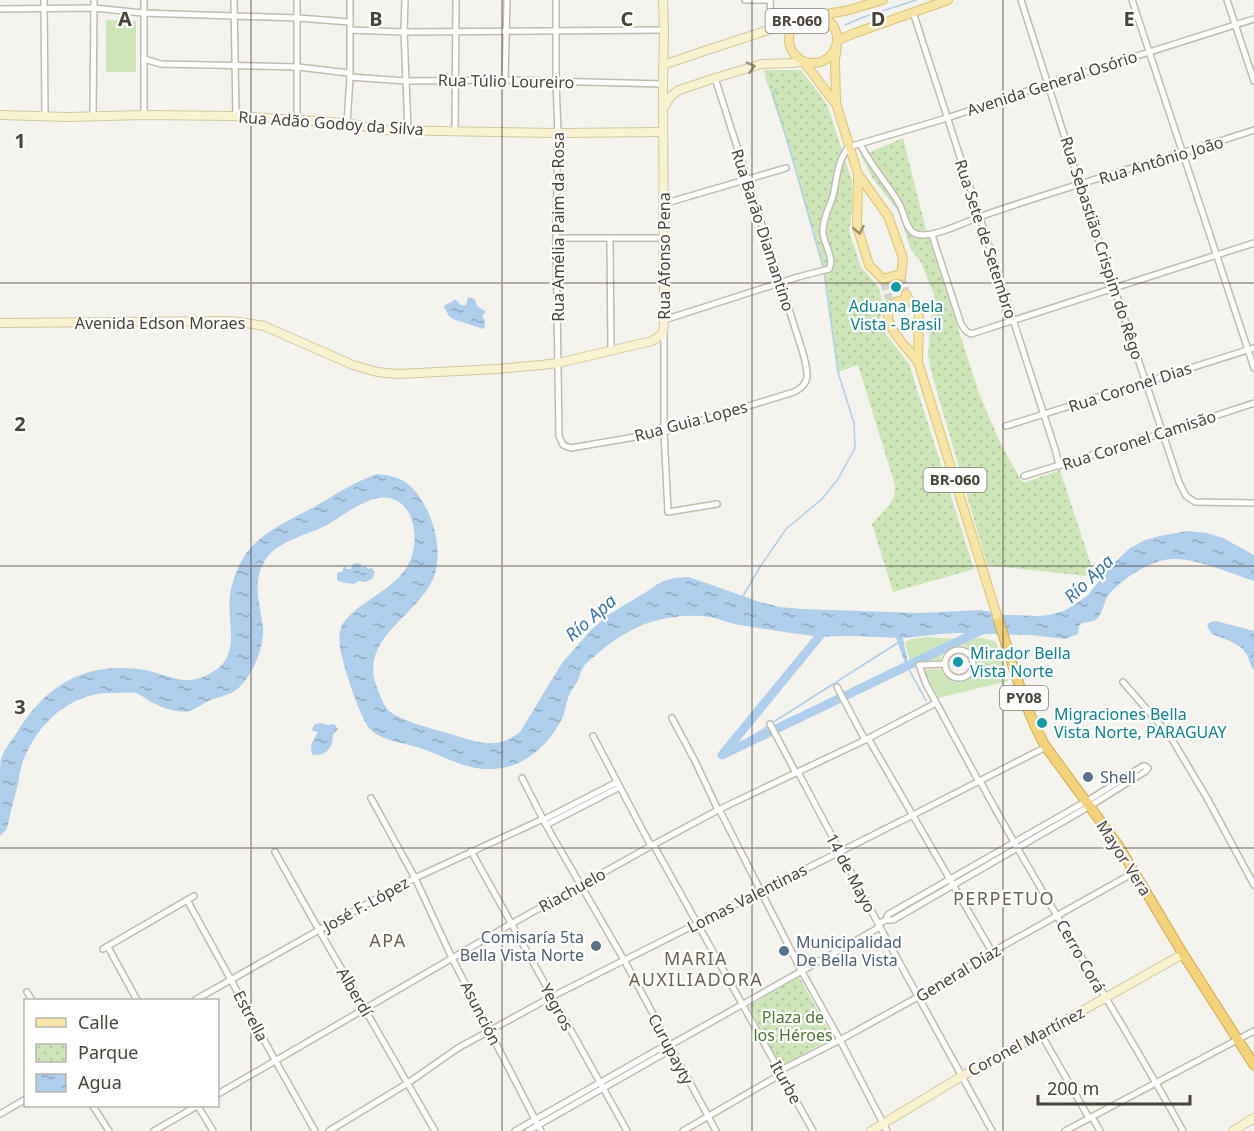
<svg xmlns="http://www.w3.org/2000/svg" width="1254" height="1131" viewBox="0 0 1254 1131" font-family="'Noto Sans',sans-serif">
  <defs>
    <pattern id="park-dots" width="8" height="8" patternUnits="userSpaceOnUse" patternTransform="scale(1.5)"><rect width="8" height="8" fill="#cee5b9"/><path d="M2 2h.1M6 6h.1" fill="none" stroke="#b2c6a0" stroke-width="1.8" stroke-linecap="round"/></pattern>
    <pattern id="water-ripples" width="26" height="14" patternUnits="userSpaceOnUse" patternTransform="scale(1.5)"><rect width="26" height="14" fill="#afceeb"/><path d="M2 4q2-2 4 0t4 0M15 11q2-2 4 0t4 0" fill="none" stroke="#90a9bf"/></pattern>
  </defs>
  <rect width="100%" height="100%" fill="#f5f3ed"/>
  <g fill="#cee5b9">
    <path d="M106,20L136,21V72H106Z"/>
    <path d="M927,637L972,640C978,635 989,640 996,642L1008,681L938,698L924,672V670L941,669C959,702 993,666 970,649C967,646 961,644 957,645C948,646 943,652 940,660L913,661L910,663L905,642L911,639Z"/>
  </g>
  <g fill="url(#park-dots)">
    <path d="M764,70H801L822,97L828,107L852,181V211L849,231L861,267L878,286L884,307L878,324L909,364L974,569L893,592L872,524L889,505L894,497L895,485L858,365L838,372L825,276L818,246L806,209L794,161L766,80Z"/>
    <path d="M903,138L925,226L979,393L1001,445L1023,483L1060,470L1095,577L987,565L930,367L928,354L934,295L921,262L911,250L898,211L873,179L861,156Z"/>
    <path d="M799,977L833,1038L781,1066L749,1006Z"/>
  </g>
  <g fill="url(#water-ripples)">
    <path d="M468,297L475,300L477,306L485,311V313L482,316L485,321V327L483,329L453,319L449,316L444,307L445,305L452,302L455,299L461,305H466Z"/>
    <path d="M377,474C403,476 414,485 426,508C436,526 441,554 435,574C423,613 359,636 376,685C379,693 383,704 388,710C398,720 433,729 447,733C475,741 495,752 520,732L562,663L591,630L608,615L646,592L663,581L674,578L689,577L760,602L780,607L803,609L919,613L981,610L1006,615L1040,616L1049,615L1064,611L1077,603L1088,595L1111,566L1130,548L1145,540L1160,536L1187,531L1207,533L1223,538L1254,555V581C1233,574 1195,558 1174,559C1152,559 1125,577 1110,593C1103,600 1104,615 1095,620C1091,622 1086,622 1082,623L1079,626L1078,634L1065,639L1031,635L958,633L940,634L903,638L909,668L927,701L926,702L906,666L896,638C881,637 866,636 851,636C839,636 826,637 814,636C789,633 764,629 740,625C730,624 721,619 711,617C689,614 665,617 645,624C626,632 610,642 595,656C591,659 587,662 584,666C581,670 580,675 578,680C576,684 573,688 570,693C567,699 566,707 564,714C552,743 524,769 491,769C465,770 444,756 420,748C405,743 383,741 371,730C361,722 342,662 340,647C339,640 339,632 342,625C355,603 395,590 408,565C425,534 409,482 366,502C352,508 340,517 327,525C308,535 275,541 264,562C252,583 260,605 263,627C265,648 250,682 233,692C226,696 218,697 211,700C205,702 199,707 192,710C178,715 161,707 149,701C145,698 141,695 136,693C130,692 121,693 114,693C73,691 38,722 24,759C20,768 19,779 17,788C14,800 10,812 8,825L6,830L0,836C0,818 0,800 0,782C0,775 0,766 1,759C4,749 12,740 17,732C47,685 82,663 139,669C170,673 185,692 217,669C240,652 227,620 230,596C231,586 235,575 239,566C253,533 292,520 321,503C339,492 357,481 377,474Z"/>
    <path d="M357,563L361,564V568L364,566L369,569L372,568L375,572L372,579L365,582L358,581L354,584C349,583 341,583 337,580V573L340,572H342L344,566L347,569H351L353,564Z"/>
    <path d="M1216,621L1254,631V670C1249,665 1250,659 1246,653C1238,642 1223,639 1212,634L1207,626L1210,622Z"/>
    <path d="M321,723L328,725L334,724L338,729L333,735C333,748 325,758 312,754C309,745 314,739 318,732L313,731L312,729L315,724Z"/>
  </g>
  <g fill="none" stroke-linecap="round" stroke-linejoin="round">
    <g stroke="#afceeb" stroke-width="1.5">
      <path d="M845,25L861,18L916,0"/>
      <path d="M776,89L773,94L775,102C793,156 807,212 823,267"/>
      <path d="M743,596L760,567L786,529L822,499L838,479L855,448L854,423L838,372L824,272"/>
      <path d="M772,723L899,642"/>
      <path d="M722,755L768,726"/>
    </g>
    <path stroke="#afceeb" stroke-width="9" d="M827,627L722,755L984,629"/>
    <g stroke="#d3d0c9" stroke-width="8" stroke-dasharray="8 4" stroke-linecap="butt">
      <path d="M901,276L906,294"/>
      <path d="M884,282L889,299"/>
    </g>
    <defs>
      <g id="street">
        <path d="M44,0L45,115"/>
        <path d="M234,0L236,116"/>
        <path d="M297,0V121"/>
        <path d="M405,0L404,32L408,130"/>
        <path d="M556,0V82L558,133L556,238L559,436L563,445L571,448L664,432L794,392C813,383 807,370 803,353L715,78"/>
        <path d="M745,0H770"/>
        <path d="M770,0L772,28"/>
        <path d="M1021,0L1080,185L1179,482L1186,496L1195,502L1254,503"/>
        <path d="M1132,0L1254,368"/>
        <path d="M1227,0L1254,81"/>
        <path d="M0,9L94,8L143,13L298,18L350,22"/>
        <path d="M913,12L1056,452L1059,466"/>
        <path d="M350,30L404,32L664,30"/>
        <path d="M144,59L161,64L298,67L349,73"/>
        <path d="M350,77L406,81L505,80L663,84"/>
        <path d="M505,80L507,0"/>
        <path d="M144,115V0"/>
        <path d="M93,116L94,0"/>
        <path d="M347,123L350,77V0"/>
        <path d="M455,130L456,0"/>
        <path d="M860,144C871,166 888,184 900,205C904,213 906,229 914,233C928,241 965,222 979,217C1070,185 1163,160 1254,130"/>
        <path d="M663,204L786,168"/>
        <path d="M932,235L961,324L966,331L971,334L1254,243"/>
        <path d="M556,238H663"/>
        <path d="M610,238L611,350"/>
        <path d="M664,320L798,277L829,269C835,259 824,244 823,233C822,221 829,208 833,196C837,180 837,160 849,147L947,118L1048,84L1254,19"/>
        <path d="M664,333V432L668,512L717,504"/>
        <path d="M1006,426L1254,348"/>
        <path d="M1024,476L1163,433L1254,403"/>
        <circle cx="959" cy="664" r="14"/>
        <path d="M945,664L919,665L926,684L979,782"/>
        <path d="M1123,682L1170,736L1207,798L1254,885"/>
        <path d="M837,687L865,740"/>
        <path d="M672,718L696,763L718,810"/>
        <path d="M770,724L796,773"/>
        <path d="M593,736L651,846"/>
        <path d="M868,738L992,952"/>
        <path d="M798,772L880,927L992,1131"/>
        <path d="M522,778L546,825L624,960L716,1131"/>
        <path d="M980,781C1044,900 1118,1013 1183,1131"/>
        <path d="M371,798L415,878L452,958L541,1131"/>
        <path d="M719,809L801,970L840,1040L887,1131"/>
        <path d="M543,820L617,782"/>
        <path d="M546,825L620,787"/>
        <path d="M653,844L813,1131"/>
        <path d="M471,851L627,1131"/>
        <path d="M275,852L319,930L435,1131"/>
        <path d="M187,900L275,1060L315,1131"/>
        <path d="M878,924L886,920H893L1090,806L1146,771L1148,768L1145,766H1143L1092,798L889,914L887,916L886,920"/>
        <path d="M108,947L137,1000"/>
        <path d="M103,949L194,896"/>
        <path d="M27,992L32,1000"/>
        <path d="M195,1000L319,930L415,878L543,819"/>
        <path d="M1041,1034L1089,1118"/>
        <path d="M779,1071L840,1040L918,997L992,952L1135,872"/>
        <path d="M218,1094L511,924L651,846L718,810L865,740L936,703"/>
        <path d="M93,1106L109,1131"/>
        <path d="M198,1106L213,1131"/>
        <path d="M0,1114L26,1099"/>
        <path d="M1092,1117L1100,1131"/>
        <path d="M154,1131L197,1106"/>
        <path d="M329,1131L408,1083L458,1048L551,997L913,815L1046,747"/>
        <path d="M515,1131L659,1049L665,1048L880,927"/>
        <path d="M528,1131L663,1054L665,1052V1048"/>
        <path d="M683,1131L781,1074"/>
        <path d="M1065,1131L1254,1031"/>
      </g>
      <g id="secondary">
        <path d="M663,65L704,51L796,21"/>
        <path d="M664,107L671,96L679,90L715,78L762,64L793,63L802,61"/>
        <path d="M0,115L68,117L144,115L236,116L347,123L381,130L558,133L663,132"/>
        <path d="M0,323L224,321L241,322L264,326L353,365L377,372L398,374L497,369L541,365L558,363L652,341C663,335 664,332 664,320L663,84L664,30L663,0"/>
        <path d="M871,1131L962,1076L1041,1034L1183,954"/>
        <path d="M1233,1131L1254,1118"/>
      </g>
      <g id="primary">
        <circle cx="813" cy="39" r="24"/>
        <path d="M819,15L845,11L883,0"/>
        <path d="M838,40L855,33L948,0"/>
        <path d="M837,46L835,60L836,103L858,174L888,216L903,258L901,276"/>
        <path d="M804,62L835,103"/>
        <path d="M858,175L857,226L869,265L883,279"/>
        <path d="M883,279L900,274"/>
        <path d="M906,294L908,298L919,312L918,362L999,622"/>
        <path d="M891,304C890,308 888,313 888,318C890,332 910,351 918,362"/>
        <path d="M891,304L908,298"/>
      </g>
      <path id="highway" d="M999,622C1012,661 1025,712 1046,747L1118,845L1183,954L1254,1065"/>
    </defs>
    <use href="#street" stroke="#c0bbb0" stroke-width="8"/>
    <use href="#secondary" stroke="#d0c8a0" stroke-width="10"/>
    <use href="#primary" stroke="#dbc375" stroke-width="10"/>
    <use href="#highway" stroke="#d1a94a" stroke-width="11"/>
    <use href="#street" stroke="#fff" stroke-width="5"/>
    <use href="#secondary" stroke="#faf3d1" stroke-width="8"/>
    <use href="#primary" stroke="#f6e5a4" stroke-width="8"/>
    <use href="#highway" stroke="#f2d37b" stroke-width="9"/>
  </g>
  <defs><path id="oneway-chevron" d="M-2-3.5L2.5 0L-2 3.5" fill="none" stroke-width="1.6" stroke-linecap="round" stroke-linejoin="round" transform="scale(1.5)"/></defs>
  <use stroke="#99937e" href="#oneway-chevron" transform="translate(751 67) rotate(-15)"/>
  <use stroke="#978c6a" href="#oneway-chevron" transform="translate(859 230) rotate(79)"/>
  <path fill="none" stroke="#49443a" stroke-width="1.5" stroke-opacity="0.55" d="M251,0V1131M502,0V1131M752,0V1131M1003,0V1131M0,283H1254M0,566H1254M0,848H1254"/>
  <g fill="#0f9aa8" stroke="#fff" stroke-width="2">
    <circle cx="896" cy="287" r="6"/>
    <circle cx="958" cy="662" r="6"/>
    <circle cx="1042" cy="723" r="6"/>
  </g>
  <g fill="#5c6f8a" stroke="#fff" stroke-width="2">
    <circle cx="1088" cy="777" r="6"/>
    <circle cx="596" cy="946" r="6"/>
    <circle cx="784" cy="951" r="6"/>
  </g>
  <g text-anchor="middle" stroke-width="4.5" stroke-linejoin="round" paint-order="stroke">
    <g fill="#fff" stroke="#807c75" stroke-width="1.5">
      <rect x="765.5" y="9" width="63" height="24" rx="4.5"/>
      <rect x="923.5" y="468" width="63" height="24" rx="4.5"/>
      <rect x="1000" y="686" width="48" height="24" rx="4.5"/>
    </g>
    <g font-size="15" font-weight="bold" fill="#49443a">
      <text x="797" y="26">BR-060</text>
      <text x="955" y="485">BR-060</text>
      <text x="1024" y="703">PY08</text>
    </g>
    <g font-size="16" fill="#49443a" stroke="#fff">
      <text transform="translate(506 81) rotate(1)" y="6">Rua Túlio Loureiro</text>
      <text transform="translate(1052 83) rotate(-18)" y="6">Avenida General Osório</text>
      <text transform="translate(331 123) rotate(4)" y="6">Rua Adão Godoy da Silva</text>
      <text transform="translate(1161 160) rotate(-17)" y="6">Rua Antônio João</text>
      <text transform="translate(558 227) rotate(-90)" y="6">Rua Amélia Paim da Rosa</text>
      <text transform="translate(763 230) rotate(72)" y="6">Rua Barão Diamantino</text>
      <text transform="translate(986 239) rotate(72)" y="6">Rua Sete de Setembro</text>
      <text transform="translate(1102 248) rotate(72)" y="6">Rua Sebastião Crispim do Rêgo</text>
      <text transform="translate(664 256) rotate(-90)" y="6">Rua Afonso Pena</text>
      <text x="160" y="329">Avenida Edson Moraes</text>
      <text transform="translate(1130 387) rotate(-18)" y="6">Rua Coronel Dias</text>
      <text transform="translate(691 421) rotate(-15)" y="6">Rua Guia Lopes</text>
      <text transform="translate(1139 440) rotate(-18)" y="6">Rua Coronel Camisão</text>
      <text transform="translate(1124 858) rotate(57)" y="6">Mayor Vera</text>
      <text transform="translate(851 873) rotate(62)" y="6">14 de Mayo</text>
      <text transform="translate(572 890) rotate(-29)" y="6">Riachuelo</text>
      <text transform="translate(747 898) rotate(-27)" y="6">Lomas Valentinas</text>
      <text transform="translate(366 904) rotate(-29)" y="6">José F. López</text>
      <text transform="translate(1081 956) rotate(60)" y="6">Cerro Corá</text>
      <text transform="translate(958 973) rotate(-31)" y="6">General Díaz</text>
      <text transform="translate(355 992) rotate(60)" y="6">Alberdí</text>
      <text transform="translate(557 1007) rotate(61)" y="6">Yegros</text>
      <text transform="translate(481 1013) rotate(63)" y="6">Asunción</text>
      <text transform="translate(251 1016) rotate(62)" y="6">Estrella</text>
      <text transform="translate(1026 1041) rotate(-28)" y="6">Coronel Martínez</text>
      <text transform="translate(671 1049) rotate(62)" y="6">Curupayty</text>
      <text transform="translate(786 1082) rotate(61)" y="6">Iturbe</text>
    </g>
    <g font-size="16" fill="#0d838f" stroke="#fff" text-anchor="start">
      <text x="896" y="312" text-anchor="middle">Aduana Bela<tspan x="896" dy="18">Vista - Brasil</tspan></text>
      <text x="970" y="659">Mirador Bella<tspan x="970" dy="18">Vista Norte</tspan></text>
      <text x="1054" y="720">Migraciones Bella<tspan x="1054" dy="18">Vista Norte, PARAGUAY</tspan></text>
    </g>
    <g font-size="16" fill="#4e5e75" stroke="#fff" text-anchor="start">
      <text x="1100" y="783">Shell</text>
      <text x="584" y="943" text-anchor="end">Comisaría 5ta<tspan x="584" dy="18">Bella Vista Norte</tspan></text>
      <text x="796" y="948">Municipalidad<tspan x="796" dy="18">De Bella Vista</tspan></text>
    </g>
    <g font-size="16" fill="#477732" stroke="#fff">
      <text x="793" y="1023">Plaza de<tspan x="793" dy="18">los Héroes</tspan></text>
    </g>
    <g font-size="18" font-style="italic" fill="#3b75ad" stroke="#fff">
      <text transform="translate(1089 579) rotate(-44)" y="6">Río Apa</text>
      <text transform="translate(591 618) rotate(-41)" y="6">Río Apa</text>
    </g>
    <g font-size="18" letter-spacing="1.5" fill="#6b6352" stroke="#fff">
      <text x="1004" y="905">PERPETUO</text>
      <text x="388" y="947">APA</text>
      <text x="696" y="965">MARIA<tspan x="696" dy="21">AUXILIADORA</tspan></text>
    </g>
  </g>
  <g font-size="20" text-anchor="middle" font-weight="bold" fill="#49443a" stroke="#fff" stroke-width="4.5" stroke-linejoin="round" paint-order="stroke">
    <text x="125" y="26">A</text>
    <text x="376" y="26">B</text>
    <text x="627" y="26">C</text>
    <text x="878" y="26">D</text>
    <text x="1129" y="26">E</text>
    <text x="20" y="148">1</text>
    <text x="20" y="431">2</text>
    <text x="20" y="714">3</text>
  </g>
  <rect x="24" y="999" width="195" height="108" fill="#ffffff" stroke="#b6b4b0" stroke-width="1.5"/>
  <rect x="36" y="1018" width="30" height="9" fill="#f6e5a4" stroke="#b6b4b0" stroke-width="1.5"/>
  <text x="78" y="1029" font-size="18" fill="#49443a">Calle</text>
  <rect x="36" y="1044" width="30" height="18" fill="url(#park-dots)" stroke="#b6b4b0" stroke-width="1.5"/>
  <text x="78" y="1059" font-size="18" fill="#49443a">Parque</text>
  <rect x="36" y="1074" width="30" height="18" fill="url(#water-ripples)" stroke="#b6b4b0" stroke-width="1.5"/>
  <text x="78" y="1089" font-size="18" fill="#49443a">Agua</text>
  <path d="M1038 1095v9h152v-9" fill="none" stroke="#49443a" stroke-width="3"/>
  <text x="1047" y="1095" font-size="18" fill="#49443a" stroke="#ffffff" stroke-width="4.5" paint-order="stroke">200 m</text>
</svg>
